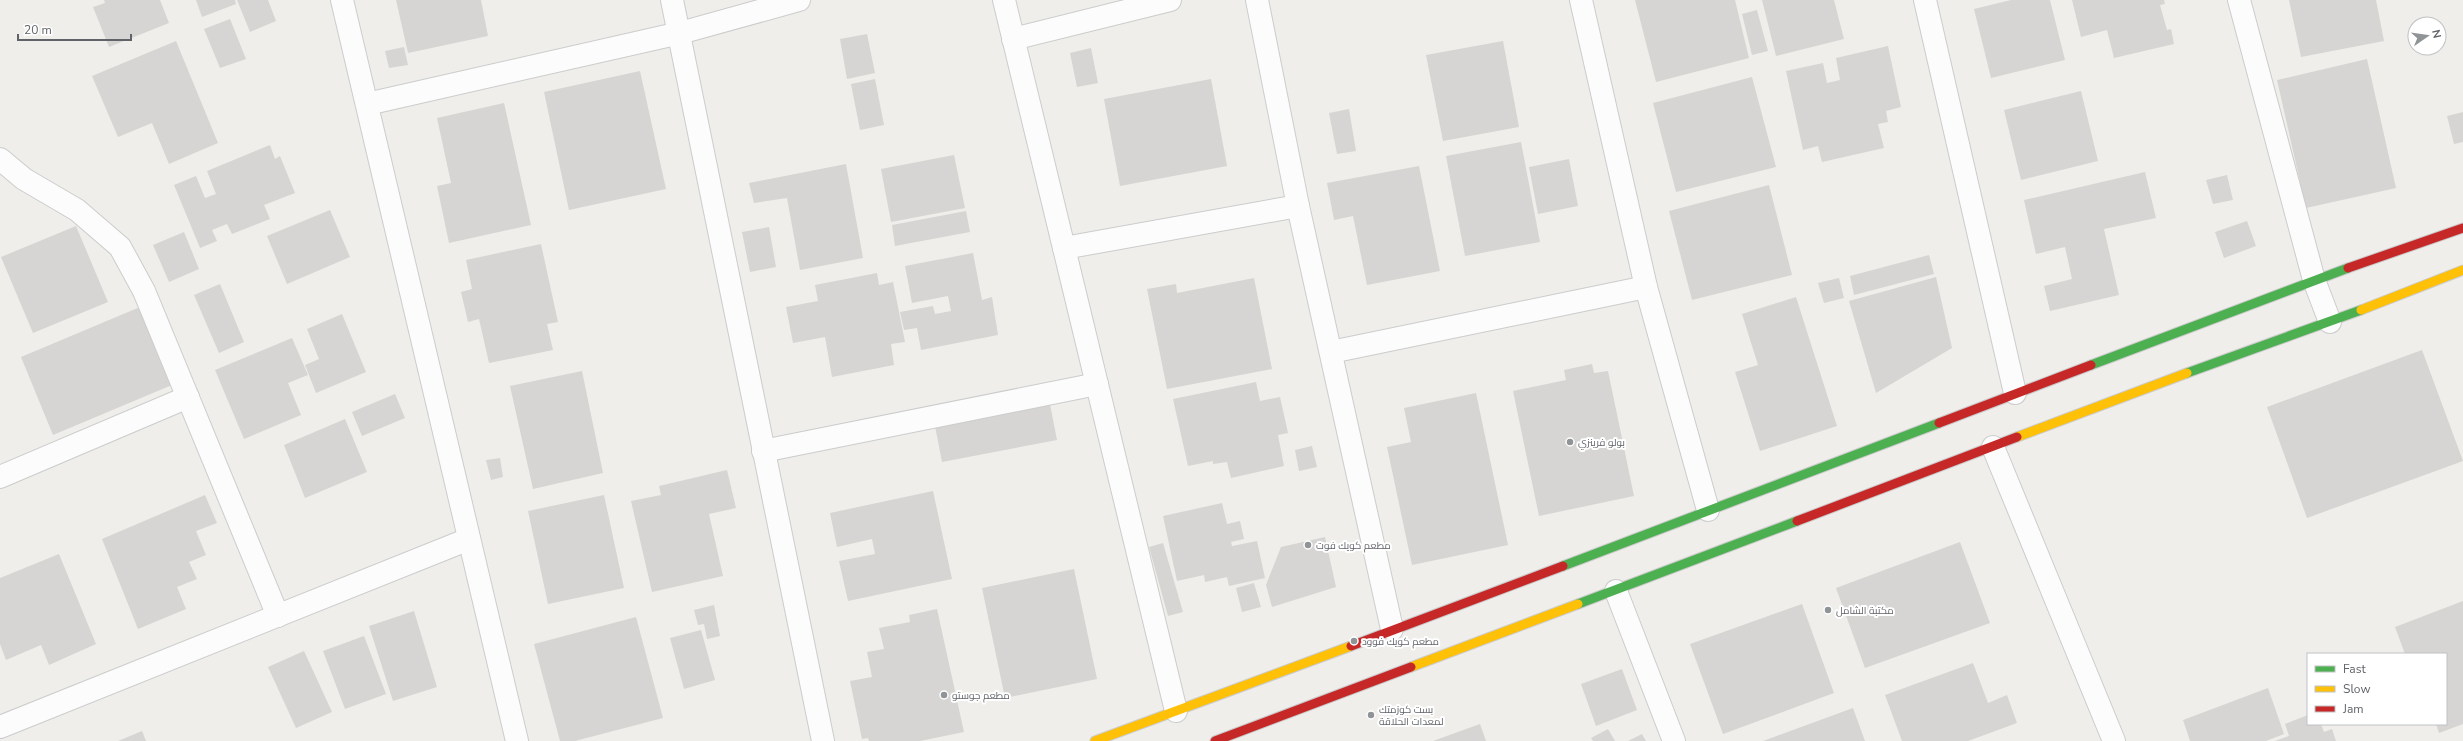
<svg xmlns="http://www.w3.org/2000/svg" width="2463" height="741" viewBox="0 0 2463 741" font-family="'Nunito Sans',Cairo,sans-serif">
  <rect width="100%" height="100%" fill="#efeeea"/>
  <g fill="#d6d5d3">
    <path d="M104,0H160L169,23L109,47L93,7L105,3Z"/>
    <path d="M196,0H235L236,4L202,17Z"/>
    <path d="M237,0H268L276,21L250,32Z"/>
    <path d="M396,0H481L488,36L408,53Z"/>
    <path d="M1635,0H1735L1749,58L1656,82Z"/>
    <path d="M1762,0H1834L1844,39L1776,56Z"/>
    <path d="M2011,0H2050L2065,60L1991,78L1974,9Z"/>
    <path d="M2072,0H2164L2165,4L2160,5L2167,30L2171,29L2174,44L2114,58L2107,30L2081,37Z"/>
    <path d="M2289,0H2376L2384,41L2301,57Z"/>
    <path d="M1757,10L1768,51L1752,55L1742,14Z"/>
    <path d="M230,19L246,59L220,68L204,29Z"/>
    <path d="M867,34L875,73L847,79L840,39Z"/>
    <path d="M176,41L218,143L169,164L152,123L118,137L92,76Z"/>
    <path d="M1503,41L1519,127L1443,141L1426,55Z"/>
    <path d="M1888,46L1901,107L1886,111L1888,122L1878,124L1884,148L1822,162L1818,146L1803,150L1786,71L1823,63L1827,83L1840,80L1836,58Z"/>
    <path d="M404,47L408,65L389,68L385,51Z"/>
    <path d="M1091,48L1098,83L1077,87L1070,53Z"/>
    <path d="M2367,59L2396,188L2306,208L2277,80Z"/>
    <path d="M640,71L666,189L569,210L544,92Z"/>
    <path d="M1752,77L1776,167L1676,192L1653,103Z"/>
    <path d="M875,79L884,125L860,130L851,84Z"/>
    <path d="M1211,79L1227,166L1120,186L1104,99Z"/>
    <path d="M2081,91L2098,161L2021,180L2004,110Z"/>
    <path d="M504,103L531,225L449,243L437,186L451,183L437,118Z"/>
    <path d="M1349,109L1356,151L1337,154L1329,113Z"/>
    <path d="M2463,112V142L2454,144L2447,116Z"/>
    <path d="M1521,142L1540,242L1465,256L1446,156Z"/>
    <path d="M270,145L275,159L280,156L295,193L264,205L270,219L232,234L227,224L212,230L217,241L200,248L174,185L196,176L205,198L216,194L207,171Z"/>
    <path d="M954,155L965,208L891,222L881,169Z"/>
    <path d="M1569,159L1578,206L1538,214L1529,167Z"/>
    <path d="M846,164L863,258L800,270L787,198L754,203L749,183Z"/>
    <path d="M1419,166L1440,271L1367,285L1353,216L1334,220L1327,183Z"/>
    <path d="M2145,172L2156,218L2104,229L2119,295L2050,311L2044,286L2072,279L2065,247L2036,254L2024,200Z"/>
    <path d="M2227,175L2233,200L2213,204L2206,180Z"/>
    <path d="M1769,185L1792,275L1692,300L1669,211Z"/>
    <path d="M330,210L350,257L287,284L267,236Z"/>
    <path d="M966,211L970,232L895,246L892,225Z"/>
    <path d="M2247,221L2256,246L2224,258L2215,232Z"/>
    <path d="M76,226L108,302L33,333L1,257Z"/>
    <path d="M769,227L776,267L750,272L742,232Z"/>
    <path d="M184,232L199,269L169,282L153,245Z"/>
    <path d="M541,244L558,322L547,324L553,350L489,363L479,319L468,322L461,292L472,289L466,260Z"/>
    <path d="M973,253L982,300L992,297L998,335L921,350L917,328L904,330L900,312L933,306L935,314L951,311L948,296L912,303L905,266Z"/>
    <path d="M1929,255L1934,274L1854,295L1850,276Z"/>
    <path d="M877,273L879,285L893,282L905,342L891,344L894,365L832,377L825,337L793,343L786,307L818,301L815,285Z"/>
    <path d="M1936,277L1952,348L1876,393L1849,301Z"/>
    <path d="M1254,278L1272,369L1167,389L1147,289L1176,284L1177,293Z"/>
    <path d="M1839,278L1844,298L1824,303L1818,283Z"/>
    <path d="M220,284L244,342L219,353L194,295Z"/>
    <path d="M1796,297L1837,426L1760,451L1735,372L1758,365L1742,314Z"/>
    <path d="M140,307L172,385L53,435L21,357Z"/>
    <path d="M342,314L366,372L316,393L305,365L319,359L307,329Z"/>
    <path d="M292,338L308,375L288,383L301,415L244,439L215,370Z"/>
    <path d="M2422,350L2463,461L2307,518L2267,407Z"/>
    <path d="M1592,364L1594,373L1608,371L1634,496L1539,516L1513,391L1566,380L1564,370Z"/>
    <path d="M582,371L603,473L533,489L510,386Z"/>
    <path d="M1256,382L1260,401L1280,397L1288,433L1278,435L1284,466L1231,478L1227,462L1213,464V461L1188,466L1173,399Z"/>
    <path d="M1476,393L1508,545L1412,565L1387,447L1411,442L1404,408Z"/>
    <path d="M395,394L405,418L362,436L352,412Z"/>
    <path d="M1049,399L1057,440L942,462L934,421Z"/>
    <path d="M345,419L367,472L305,498L284,445Z"/>
    <path d="M1312,446L1317,467L1299,471L1295,450Z"/>
    <path d="M500,458L503,477L491,480L486,460Z"/>
    <path d="M727,470L736,508L709,514L723,576L652,592L631,501L661,495L659,486Z"/>
    <path d="M933,491L952,579L848,601L839,561L875,554L872,539L837,547L830,513Z"/>
    <path d="M205,495L217,523L196,531L206,555L189,562L197,579L177,587L186,609L138,629L102,539Z"/>
    <path d="M604,495L624,588L548,604L528,511Z"/>
    <path d="M1222,503L1227,524L1240,521L1244,539L1231,542L1232,546L1257,541L1265,578L1229,586L1227,577L1205,582L1204,575L1177,581L1163,516Z"/>
    <path d="M1325,537L1336,587L1272,607L1266,585L1281,547Z"/>
    <path d="M1960,542L1990,623L1865,668L1836,588Z"/>
    <path d="M1163,543L1183,612L1168,616L1149,547Z"/>
    <path d="M59,554L96,644L49,665L41,645L6,660L0,644V578Z"/>
    <path d="M1074,569L1097,679L1005,698L982,588Z"/>
    <path d="M1254,583L1261,607L1242,612L1236,588Z"/>
    <path d="M2463,601V724L2439,733L2436,724H2446V654H2405L2395,627Z"/>
    <path d="M1802,604L1834,693L1723,734L1690,644Z"/>
    <path d="M714,605L720,636L707,639L704,624L698,625L694,610Z"/>
    <path d="M937,609L964,732L920,741H869L868,738L862,739L850,681L872,677L867,652L884,649L879,628L910,622L909,615Z"/>
    <path d="M414,611L437,687L393,701L369,626Z"/>
    <path d="M636,617L663,718L575,741H560L534,644Z"/>
    <path d="M701,630L715,680L684,689L670,638Z"/>
    <path d="M364,636L386,694L345,709L323,651Z"/>
    <path d="M304,651L332,712L296,728L268,667Z"/>
    <path d="M1973,663L1988,703L2007,695L2017,723L1968,741H1902L1885,695Z"/>
    <path d="M1622,669L1637,710L1596,726L1581,684Z"/>
    <path d="M2268,688L2284,734L2266,741H2190L2183,720Z"/>
    <path d="M1853,708L1865,741H1763Z"/>
    <path d="M2308,715V724H2321L2324,732L2332,729L2336,741H2275L2289,736L2285,724Z"/>
    <path d="M1480,724L1486,741H1433Z"/>
    <path d="M1608,729L1615,741H1593L1591,738Z"/>
    <path d="M142,731L146,741H118Z"/>
    <path d="M1642,734L1646,741H1628Z"/>
  </g>
  <g fill="none" stroke-linecap="round" stroke-linejoin="round">
    <defs>
      <g id="street">
        <path d="M342,0L517,741"/>
        <path d="M672,0L823,741"/>
        <path d="M1004,0L1176,711"/>
        <path d="M1257,0L1298,206L1392,629"/>
        <path d="M1581,0L1646,287L1708,510"/>
        <path d="M1925,0L2015,393"/>
        <path d="M2239,0L2314,280L2330,322"/>
        <path d="M1013,39L1170,0"/>
        <path d="M367,104L680,33L799,0"/>
        <path d="M0,159L24,179L77,210L120,247L144,291L278,616"/>
        <path d="M1064,248L1298,206"/>
        <path d="M1331,352L1646,287"/>
        <path d="M1993,447L2114,741"/>
        <path d="M763,451L1097,384"/>
        <path d="M0,477L188,397"/>
        <path d="M1616,591L1674,741"/>
        <path d="M0,727L469,539"/>
      </g>
      <g id="fast">
        <path d="M2091,365L2348,268"/>
        <path d="M2187,373L2361,310"/>
        <path d="M1563,566L1939,423"/>
        <path d="M1578,604L1797,521"/>
      </g>
      <g id="slow">
        <path d="M2361,310L2463,270"/>
        <path d="M2017,437L2187,373"/>
        <path d="M1411,667L1578,604"/>
        <path d="M1095,741L1351,646"/>
      </g>
      <g id="jam">
        <path d="M2348,268L2463,228"/>
        <path d="M1939,423L2091,365"/>
        <path d="M1797,521L2017,437"/>
        <path d="M1351,646L1563,566"/>
        <path d="M1215,741L1411,667"/>
      </g>
    </defs>
    <use href="#street" stroke="#cbcccc" stroke-width="24"/>
    <use href="#fast" stroke="#cacacb" stroke-width="11"/>
    <use href="#slow" stroke="#cacacb" stroke-width="11"/>
    <use href="#jam" stroke="#cacacb" stroke-width="11"/>
    <use href="#street" stroke="#fdfcfc" stroke-width="22"/>
    <use href="#fast" stroke="#4caf50" stroke-width="9"/>
    <use href="#slow" stroke="#ffc107" stroke-width="9"/>
    <use href="#jam" stroke="#c62828" stroke-width="9"/>
  </g>
  <g fill="#919496" stroke="#fff" stroke-width="1.5">
    <circle cx="1570" cy="442" r="4"/>
    <circle cx="1308" cy="545" r="4"/>
    <circle cx="1828" cy="610" r="4"/>
    <circle cx="1354" cy="641" r="4"/>
    <circle cx="944" cy="695" r="4"/>
    <circle cx="1371" cy="715" r="4"/>
  </g>
  <g text-anchor="middle" stroke-width="4" stroke-linejoin="round" paint-order="stroke">
    <g font-size="10" fill="#5f6368" stroke="#fff" text-anchor="start">
      <text x="1578" y="446">بولو فرينزي</text>
      <text x="1316" y="549">مطعم كويك فوت</text>
      <text x="1836" y="614">مكتبة الشامل</text>
      <text x="1362" y="645">مطعم كويك فوود</text>
      <text x="952" y="699">مطعم جوستو</text>
      <text x="1379" y="713">بست كوزمتك<tspan x="1379" dy="12">لمعدات الحلاقة</tspan></text>
    </g>
  </g>
  <rect x="2307" y="653" width="140" height="72" fill="#ffffff" stroke="#bfc1c3"/>
  <rect x="2315" y="666" width="20" height="6" fill="#4caf50" stroke="#bfc1c3"/>
  <text x="2343" y="673" font-size="12" fill="#5f6368">Fast</text>
  <rect x="2315" y="686" width="20" height="6" fill="#ffc107" stroke="#bfc1c3"/>
  <text x="2343" y="693" font-size="12" fill="#5f6368">Slow</text>
  <rect x="2315" y="706" width="20" height="6" fill="#c62828" stroke="#bfc1c3"/>
  <text x="2343" y="713" font-size="12" fill="#5f6368">Jam</text>
  <g transform="translate(2427 36) rotate(77)"><circle r="19" fill="#ffffff" stroke="#bfc1c3"/>
  <path d="M0-3L7 15L0 10L-7 15Z" fill="#919496"/>
  <text y="-6" font-size="11" font-weight="bold" text-anchor="middle" fill="#5f6368">N</text>
  </g>
  <path d="M18 34v6h113v-6" fill="none" stroke="#5f6368" stroke-width="2"/>
  <text x="24" y="34" font-size="12" fill="#5f6368" stroke="#ffffff" stroke-width="3" paint-order="stroke">20 m</text>
</svg>
